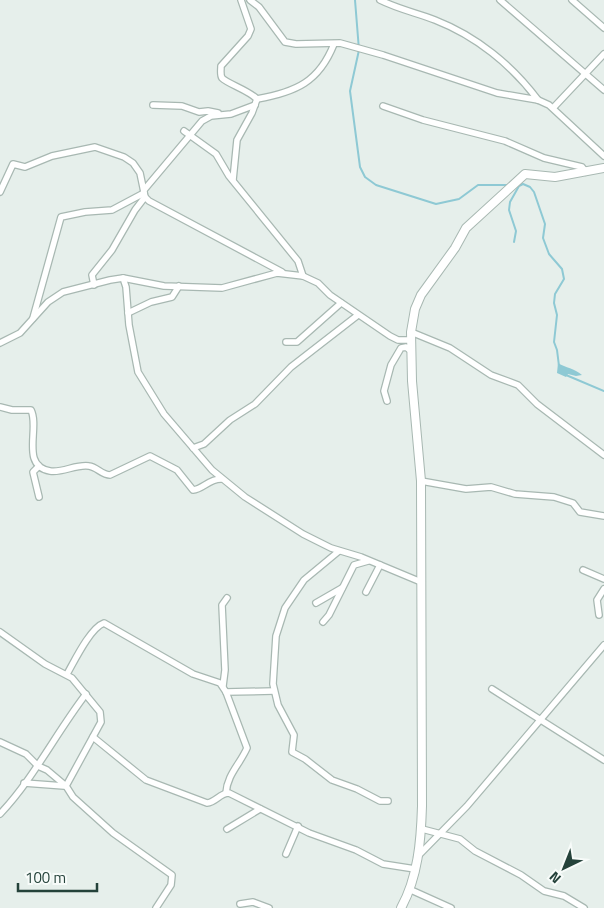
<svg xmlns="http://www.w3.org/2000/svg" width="604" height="908" viewBox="0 0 604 908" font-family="'Titillium Web',sans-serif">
  <rect width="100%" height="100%" fill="#e6efeb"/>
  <path fill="#8ec9d4" d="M558,363C566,368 574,368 582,375L576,376L568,374L566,377L557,373Z"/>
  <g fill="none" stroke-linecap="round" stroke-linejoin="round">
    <g stroke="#8ec9d4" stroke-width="2">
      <path d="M355,0L359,50L350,91L360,167L365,177L376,185L436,204L459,199L478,185H511"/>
      <path d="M514,242L516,231L509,210L510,202L519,186L523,184L530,187L534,192L545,224L543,238L549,254L562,269L564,279L555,294L554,303L557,315L554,342L557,350L559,366"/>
      <path d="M566,375L604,391"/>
    </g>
    <defs>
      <g id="minor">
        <path d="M250,0L259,7L285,42L296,44L340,43L383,55L497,93L538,100L549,105L604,156"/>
        <path d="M380,0C398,9 417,13 435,20C476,36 512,65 538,100"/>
        <path d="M500,0L604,90"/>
        <path d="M572,0L604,28"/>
        <path d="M257,99C296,92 319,82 334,44"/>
        <path d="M153,105L182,106L199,112L208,111L218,113"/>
        <path d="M383,106L423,120L505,141L544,158L582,167L586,172"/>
        <path d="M554,107L604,54"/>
        <path d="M184,131L216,154L229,176L298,261L303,276"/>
        <path d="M233,180L237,140L252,113L257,99C248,90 228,84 222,78C220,75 221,70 221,66L248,36L251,29L241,0"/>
        <path d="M144,190L202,121L211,116L231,114L255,105"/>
        <path d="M0,192L13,164L25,167L52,156L95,147L124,157L133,163L140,173L145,197L149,201L282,272"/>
        <path d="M123,278L126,287L129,325L138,372L164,414L212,470L245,497L303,534L331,548L361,557L421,582"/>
        <path d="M94,285L92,275L112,250L135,210L145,197"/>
        <path d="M128,313L151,302L172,297L179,286"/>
        <path d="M33,318L61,217L85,212L112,210L144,193"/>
        <path d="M411,332L450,348L491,375L518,385L537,404L604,455"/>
        <path d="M286,342H297L341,303"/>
        <path d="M0,343L20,333L48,302L63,292L110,280L123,278L164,286L222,288L277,273L303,276L318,283L330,295L390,336L398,340H410"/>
        <path d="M387,401L384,391L391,365L401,348L406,347L411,351"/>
        <path d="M0,407L12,410H31C40,428 20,466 50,471C63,473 76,464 89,466C97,467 102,475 110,475L150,456L177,470L193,490C203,489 209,479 221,479"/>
        <path d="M193,448L204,444L230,420L255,404L291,367L358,315"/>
        <path d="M421,481L466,489L491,487L515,494L554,497L573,503L580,512L604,516"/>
        <path d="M39,497L33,472L39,466"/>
        <path d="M339,551L304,580L285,608L276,636L273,684L278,705L294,735L292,752L305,759L332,780L357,789L380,801H388"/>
        <path d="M583,570L604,579"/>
        <path d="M366,592L380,565"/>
        <path d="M316,603L342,588"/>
        <path d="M599,615L597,600L604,589"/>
        <path d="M323,622L329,615L354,565L368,561"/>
        <path d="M0,632L45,664L72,678L100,712L101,722L66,786L73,797L113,833L172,875L171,885L156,908"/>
        <path d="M67,674C74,662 90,628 104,623L193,674L220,683L226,692L247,748C240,764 227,775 226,793"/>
        <path d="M223,686L225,670L222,605L227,598"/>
        <path d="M492,689L604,760"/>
        <path d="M226,692L274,691"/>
        <path d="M93,737L146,780L207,803C216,802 220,793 229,793L309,833L356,850L383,864L415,869"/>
        <path d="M0,742L26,754L38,766L47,770L66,786"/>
        <path d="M24,783L64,786"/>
        <path d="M0,814C34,778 56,733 86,694"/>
        <path d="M227,829L260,809"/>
        <path d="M422,829L460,839L475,851L521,875L544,891L564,896L584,908"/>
        <path d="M286,854L298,826"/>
        <path d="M417,857L467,806L604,645"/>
        <path d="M411,890L451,908"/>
        <path d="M240,904L253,902L269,908"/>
      </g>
      <path id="tertiary" d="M401,908C418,877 421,841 422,806L421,481L412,381L411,332L415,309L421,295L455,248L466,228L525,174L555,177L604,168"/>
    </defs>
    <use href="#minor" stroke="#a8b8b2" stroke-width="8"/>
    <use href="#tertiary" stroke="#a8b8b2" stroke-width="10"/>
    <use href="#minor" stroke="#fff" stroke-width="5.5"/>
    <use href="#tertiary" stroke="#fff" stroke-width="8"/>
  </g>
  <g transform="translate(564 868) rotate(223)" stroke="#f7fbf9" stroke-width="4" paint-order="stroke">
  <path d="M0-4L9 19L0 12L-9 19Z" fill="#24423a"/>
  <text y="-8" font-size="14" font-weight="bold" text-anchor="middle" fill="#24423a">N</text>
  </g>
  <path d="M18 883v8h79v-8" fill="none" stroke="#24423a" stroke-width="2.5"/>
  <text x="25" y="883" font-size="15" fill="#24423a" stroke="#f7fbf9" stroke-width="4" paint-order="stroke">100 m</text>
</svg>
